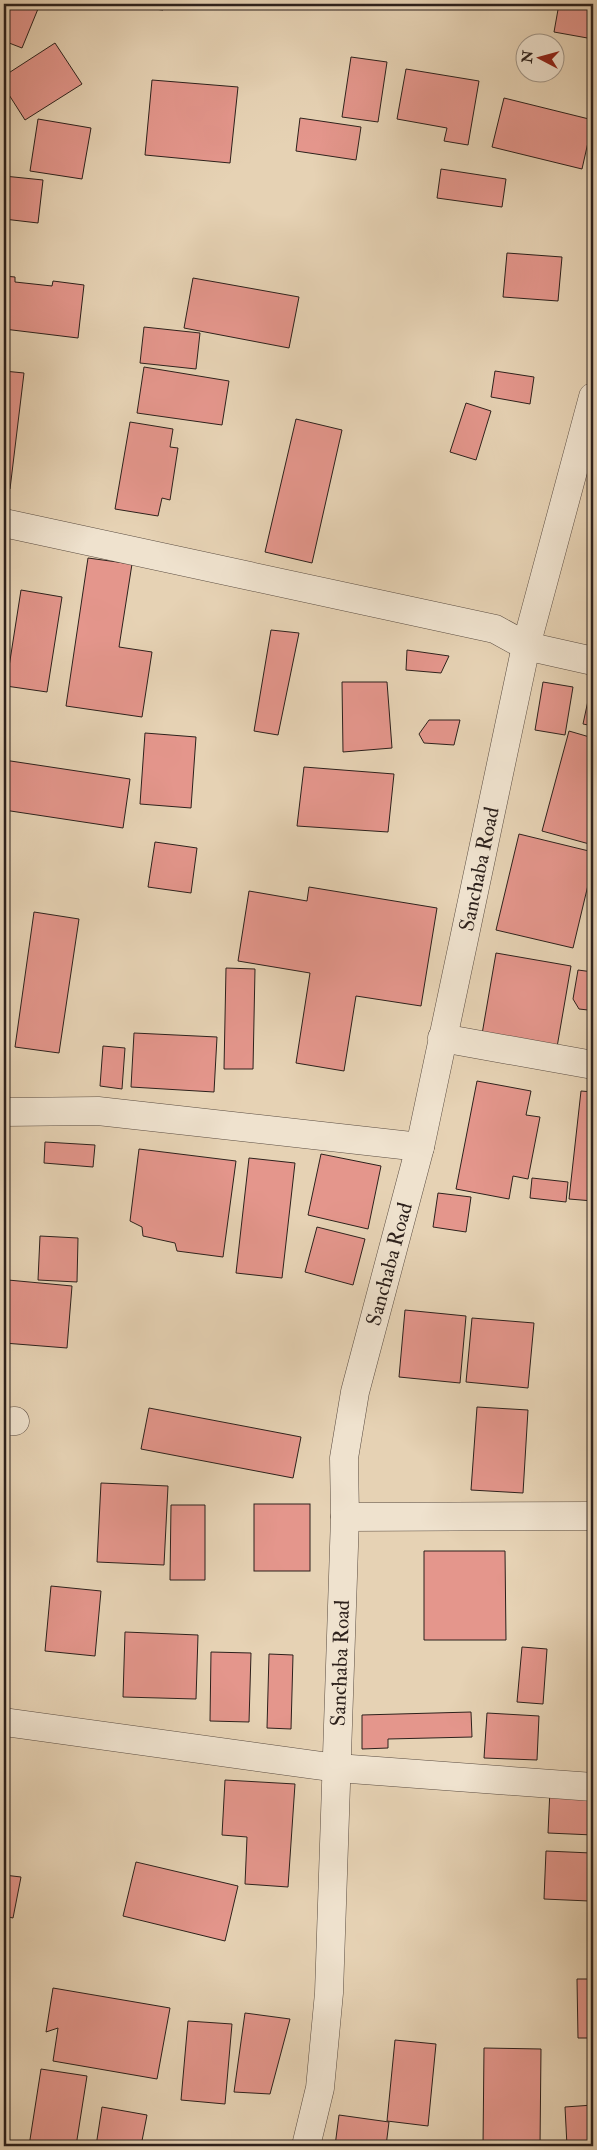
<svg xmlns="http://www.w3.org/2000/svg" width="597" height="2150" viewBox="0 0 597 2150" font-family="'IM FELL Double Pica',serif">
  <rect width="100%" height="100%" fill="#e6d2b4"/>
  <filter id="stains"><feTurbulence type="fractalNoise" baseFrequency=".004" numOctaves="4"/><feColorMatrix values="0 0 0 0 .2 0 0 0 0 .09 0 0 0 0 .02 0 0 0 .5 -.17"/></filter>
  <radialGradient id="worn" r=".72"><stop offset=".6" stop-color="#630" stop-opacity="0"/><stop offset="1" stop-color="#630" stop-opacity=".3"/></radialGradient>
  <g fill="#e4968c" stroke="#2d211c">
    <path d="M4,4H40L22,48L4,41Z"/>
    <path d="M107,4H163V10Z"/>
    <path d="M559,4H593V39L554,32Z"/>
    <path d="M55,43L82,84L25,120L4,87V76Z"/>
    <path d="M351,57L387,62L378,122L342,117Z"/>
    <path d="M406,69L479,81L468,145L444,141L447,128L397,119Z"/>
    <path d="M152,80L238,87L230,163L145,155Z"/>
    <path d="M504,98L593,120L582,169L492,147Z"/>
    <path d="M300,118L361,127L356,160L296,151Z"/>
    <path d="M38,119L91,128L82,179L30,171Z"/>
    <path d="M441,169L506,179L502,207L437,198Z"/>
    <path d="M4,176L43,180L38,223L4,219Z"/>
    <path d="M507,253L562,257L558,301L503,297Z"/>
    <path d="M4,276L15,277V282L52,286L53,281L84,285L78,338L4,329Z"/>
    <path d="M193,278L299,297L289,348L184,328Z"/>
    <path d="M144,327L200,333L196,369L140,363Z"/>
    <path d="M144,367L229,381L222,425L137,413Z"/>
    <path d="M4,371L24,373L10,489L4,488Z"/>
    <path d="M495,371L534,377L530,404L491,397Z"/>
    <path d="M466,403L491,411L476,460L450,452Z"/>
    <path d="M296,419L342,430L312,563L265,552Z"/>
    <path d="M130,422L173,429L170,447L178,448L170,500L162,498L158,516L115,509Z"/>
    <path d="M88,558L132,564L119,647L152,652L142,717L66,706Z"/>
    <path d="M21,590L62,597L47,692L6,686Z"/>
    <path d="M271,630L299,633L278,735L254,731Z"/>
    <path d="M407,650L449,656L441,673L406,670Z"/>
    <path d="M342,682H387L392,748L343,752Z"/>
    <path d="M543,682L573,687L565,735L535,730Z"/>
    <path d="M589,696L593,697V726L583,724Z"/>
    <path d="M429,720H460L454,745L424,743L419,734Z"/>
    <path d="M569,731L593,738V845L542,831Z"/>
    <path d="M145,733L196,737L191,808L140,804Z"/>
    <path d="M4,760L130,779L123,828L4,810Z"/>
    <path d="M304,767L394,774L388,832L297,826Z"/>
    <path d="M519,834L593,852V864L573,948L496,930Z"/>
    <path d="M155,842L197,848L191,893L148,887Z"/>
    <path d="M309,887L437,908L421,1006L356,996L344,1071L296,1063L310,973L238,961L249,891L307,901Z"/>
    <path d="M34,912L79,919L59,1053L15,1047Z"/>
    <path d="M496,953L571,966L556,1053L481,1040Z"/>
    <path d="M226,968L255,969L253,1069H224Z"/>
    <path d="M578,970L593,972V1017L588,1010L579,1009L573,999Z"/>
    <path d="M134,1033L217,1037L214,1092L131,1087Z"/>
    <path d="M103,1046L125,1048L122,1089L100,1086Z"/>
    <path d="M477,1081L531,1091L526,1115L540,1117L528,1179L513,1176L509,1199L456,1189Z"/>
    <path d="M581,1091L593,1092V1201L569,1199Z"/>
    <path d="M45,1142L95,1145L93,1167L44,1163Z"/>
    <path d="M139,1149L236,1161L223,1257L177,1251L175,1243L143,1236L142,1227L130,1221Z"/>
    <path d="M321,1154L381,1166L368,1229L308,1215Z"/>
    <path d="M249,1158L295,1163L282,1278L236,1273Z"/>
    <path d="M532,1178L568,1182L566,1202L530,1198Z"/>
    <path d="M438,1193L471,1197L466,1232L433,1227Z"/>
    <path d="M317,1227L365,1239L353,1285L305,1272Z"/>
    <path d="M40,1236L78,1238L77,1282L38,1280Z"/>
    <path d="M8,1280L72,1286L67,1348L4,1343Z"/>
    <path d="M405,1310L466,1316L460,1383L399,1377Z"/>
    <path d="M472,1318L534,1323L528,1388L466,1382Z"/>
    <path d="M477,1407L528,1410L523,1493L471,1490Z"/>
    <path d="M149,1408L301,1437L293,1478L141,1449Z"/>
    <path d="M101,1483L168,1486L164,1565L97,1562Z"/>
    <rect x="254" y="1504" width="56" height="67"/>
    <path d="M171,1505H205V1580H170Z"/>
    <path d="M424,1551H505L506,1640H424Z"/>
    <path d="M51,1586L101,1591L95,1656L45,1651Z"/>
    <path d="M125,1632L198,1635L196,1699L123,1697Z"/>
    <path d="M522,1647L547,1649L543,1704L517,1702Z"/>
    <path d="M211,1652L251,1653L249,1722L210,1721Z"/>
    <path d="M269,1654L293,1655L291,1729L267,1728Z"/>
    <path d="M471,1712L472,1737L388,1739V1748L362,1749V1715Z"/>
    <path d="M487,1713L539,1716L537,1760L484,1758Z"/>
    <path d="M225,1780L295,1784L288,1887L245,1884L247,1837L222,1835Z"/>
    <path d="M550,1789L593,1792V1835L548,1833Z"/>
    <path d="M546,1851L591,1853L589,1901L544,1899Z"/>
    <path d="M136,1862L238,1886L225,1941L123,1916Z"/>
    <path d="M4,1875L21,1877L13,1918L4,1916Z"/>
    <path d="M577,1979H593V2038H578Z"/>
    <path d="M53,1988L170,2008L157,2079L53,2061L58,2028L46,2032Z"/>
    <path d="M245,2013L290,2019L270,2094L234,2092Z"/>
    <path d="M188,2021L232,2024L225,2104L181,2100Z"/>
    <path d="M395,2040L436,2044L428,2126L387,2121Z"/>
    <path d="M484,2048L541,2049L540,2146H483Z"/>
    <path d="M41,2069L87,2076L76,2146H29Z"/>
    <path d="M593,2105V2146H567L565,2107Z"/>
    <path d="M102,2107L147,2115L141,2146H96Z"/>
    <path d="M339,2115L389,2122L386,2146H335Z"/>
  </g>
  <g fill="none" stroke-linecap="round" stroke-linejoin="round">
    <defs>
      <g id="minor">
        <path d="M4,523L495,629L526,646L593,661"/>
        <path d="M442,1038L593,1065"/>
        <path d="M4,1112L98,1111L420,1147"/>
        <path d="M4,1422L15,1421"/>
        <path d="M345,1517L593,1516"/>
        <path d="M4,1722L337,1768L593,1787"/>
        <path d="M306,2146L320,2088L329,1993L345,1517L344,1458L355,1392L420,1147L526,646L593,397"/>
      </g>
    </defs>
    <use href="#minor" stroke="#5b4d42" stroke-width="29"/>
    <use href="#minor" stroke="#efe2ce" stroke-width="28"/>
  </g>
  <g text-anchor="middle" stroke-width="4.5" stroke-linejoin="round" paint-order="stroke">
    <g font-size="21" fill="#2d211c" stroke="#efe2ce">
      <text transform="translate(479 869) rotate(-78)" y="7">Sanchaba Road</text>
      <text transform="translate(389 1264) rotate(-75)" y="7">Sanchaba Road</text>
      <text transform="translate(340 1663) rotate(-88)" y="7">Sanchaba Road</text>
    </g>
  </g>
  <rect width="597" height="2150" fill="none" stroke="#e6d2b4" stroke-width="20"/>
  <rect x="5" y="5" width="587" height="2140" fill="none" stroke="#2d211c" stroke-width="2.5"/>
  <rect x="10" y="10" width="577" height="2130" fill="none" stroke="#2d211c"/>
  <g transform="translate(540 58) rotate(276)"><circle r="24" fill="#efe2ce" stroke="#a19587"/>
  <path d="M0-4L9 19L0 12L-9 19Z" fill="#8f2418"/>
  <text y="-8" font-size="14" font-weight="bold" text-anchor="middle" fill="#2d211c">N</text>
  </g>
  <rect width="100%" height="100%" filter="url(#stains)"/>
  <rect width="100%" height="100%" fill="url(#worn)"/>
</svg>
